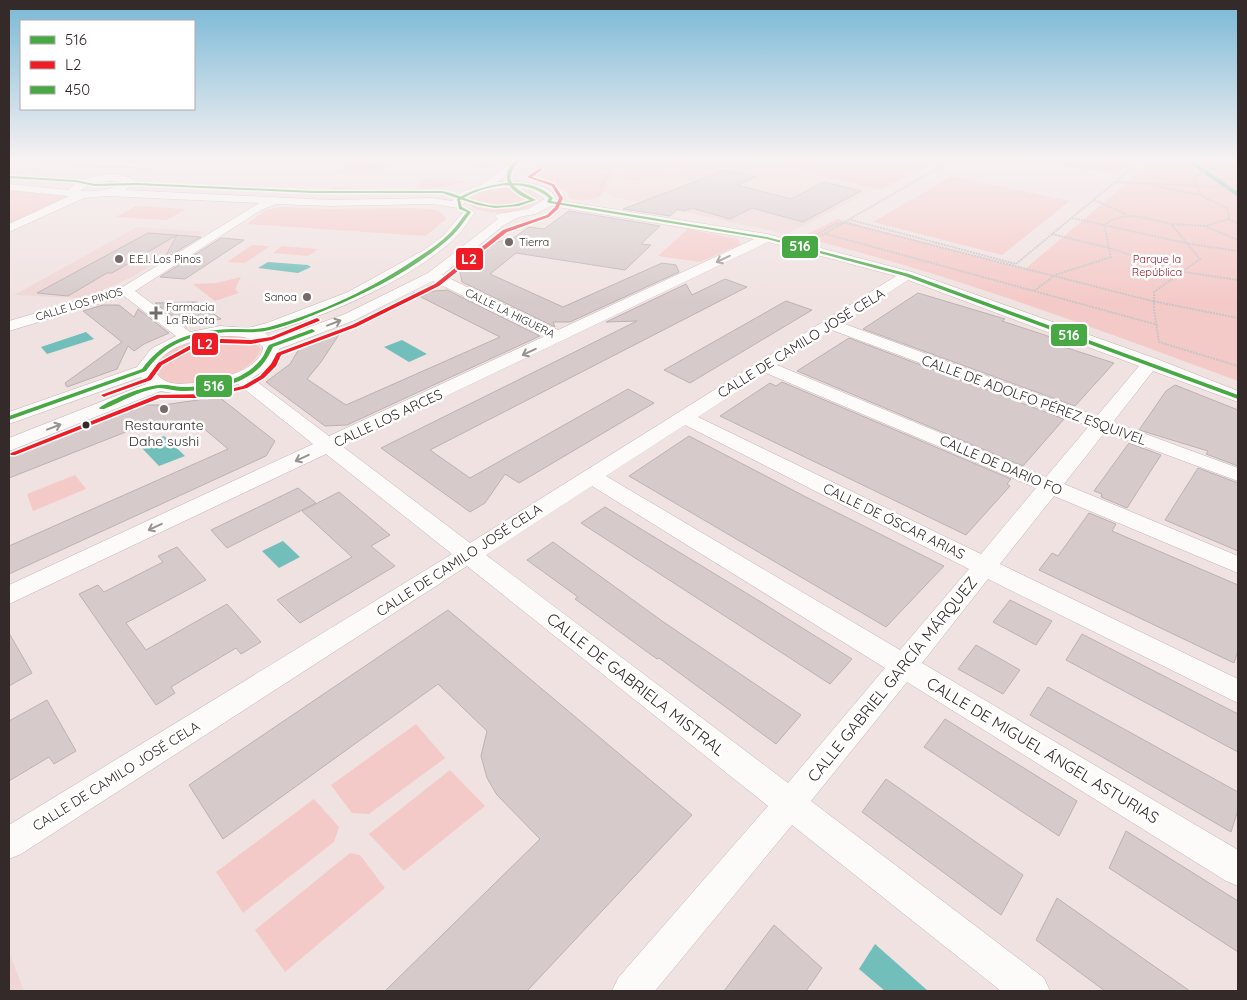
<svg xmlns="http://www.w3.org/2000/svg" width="1247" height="1000" viewBox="0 0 1247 1000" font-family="Quicksand,sans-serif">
  <rect width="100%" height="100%" fill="#f0e2e1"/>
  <g fill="#efd6d5">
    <path d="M618,161H788L776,167L873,190L787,234L613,197L605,192Z"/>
    <path d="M137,227L204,232L134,276L97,293L79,298L14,295Z"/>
    <path d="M9,952L24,991H9Z"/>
  </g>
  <g fill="#f4cac8">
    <path d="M544,161H618C605,193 607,203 569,199L568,193C555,184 540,182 528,174Z"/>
    <path d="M654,161H684L721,170L705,176L651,162Z"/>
    <path d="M793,161H934L881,190L780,167Z"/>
    <path d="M1098,161L1126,166L1117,174L1049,162Z"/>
    <path d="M1153,161H1238V381C1093,327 953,275 802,237L837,219L1025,269Z"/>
    <path d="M648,163L669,168L635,181L614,176Z"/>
    <path d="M350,164L383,165L373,174L338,173Z"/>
    <path d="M952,176L1070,201L1002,255L873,222Z"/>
    <path d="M425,179L468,181C439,189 411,192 381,193L386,190H413Z"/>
    <path d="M332,187L382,189L376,193H325Z"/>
    <path d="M504,188L530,191L538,197V200C527,214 479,218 468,203L469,199L486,191Z"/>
    <path d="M9,189L50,190L71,195L65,200L9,225Z"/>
    <path d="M136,206L186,209L167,220L116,217Z"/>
    <path d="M281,207L328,209L415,208L436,210L442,213L446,219L426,236L247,224L266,210Z"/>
    <path d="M688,229L738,239L741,244L700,262L658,256Z"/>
    <path d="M252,245L270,246L245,263L227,262Z"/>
    <path d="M282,246L318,249L308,256L273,253Z"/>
    <path d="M241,277L235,289L239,293L215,301L193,284L216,283Z"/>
    <path d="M224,336C239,336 251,336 261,349C252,377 191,392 165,381C162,379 159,376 156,374C158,344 201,339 224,336Z"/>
    <path d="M75,475L86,489L33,511L27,494Z"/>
    <path d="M416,724L445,758L369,814L352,813L331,785Z"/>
    <path d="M450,770L485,806L404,871L369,834Z"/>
    <path d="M314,799L339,827L334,842L243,913L216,872Z"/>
    <path d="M350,853L360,855L385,888L285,972L255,930Z"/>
  </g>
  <g fill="#71beba">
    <path d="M1186,161L1194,162L1238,192V197Z"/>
    <path d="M268,262L308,265L311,267L298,273L258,268Z"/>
    <path d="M86,332L94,339L47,354L41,347Z"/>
    <path d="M402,340L427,354L409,362L384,347Z"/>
    <path d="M164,436L185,456L159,466L140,446Z"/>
    <path d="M283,541L300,557L279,568L262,551Z"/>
    <path d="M875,944L928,991H885L859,969Z"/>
  </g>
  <g fill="#d6cbca" stroke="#bcb2b1">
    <path d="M726,170L756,177L737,185L791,199L824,182L861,191L803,222L752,208L730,219L692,208L684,211L678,209L670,216L623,209Z"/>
    <path d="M569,211L660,226L641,244L651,245L625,270L516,253L490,274L563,307L662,263L676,265L679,272L570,322H553L555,327L462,282L460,272L496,242L512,239L529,227L544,229Z"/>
    <path d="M148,233L201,237L164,259L177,235L112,273H107L68,296L37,293Z"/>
    <path d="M221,238L244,240L185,279L160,277Z"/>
    <path d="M725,279L747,287L430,450L470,478L628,389L654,403L519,483L505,474L485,503L470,512L381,448L637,321L606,322L686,284L692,295Z"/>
    <path d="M447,290L540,336L347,425L325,426L266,382L290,364L299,349L340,333L321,362L307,379L346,405L500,337L413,293Z"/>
    <path d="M918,293L1005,319L1002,321L1069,343L1064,347L1114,363L1075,406L863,329Z"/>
    <path d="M786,301L812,310L690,383L664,370Z"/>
    <path d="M197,302L221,319L185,326L155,303Z"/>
    <path d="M103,305H119L134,317L138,309L169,333L144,344L134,351L128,346L117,369L67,387L65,383L122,342L83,311Z"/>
    <path d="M849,338L1064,419L1023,466L797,371Z"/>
    <path d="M782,382L1011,479L1007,484L1010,486L966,535L720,416L770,383L776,386Z"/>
    <path d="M1175,385L1238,410V466L1206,454L1208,451L1139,430L1166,391Z"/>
    <path d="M219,397L275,441L266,456L9,574V546L228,449L195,421L141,426L9,478V456L141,405H163Z"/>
    <path d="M689,436L806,497L944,566L886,627L629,476Z"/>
    <path d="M1129,443L1161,455L1127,508L1101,497L1102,494L1094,491Z"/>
    <path d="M1198,468L1238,483V551L1165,520Z"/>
    <path d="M298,488L316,503L227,548L211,530Z"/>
    <path d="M339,492L390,535L371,546L395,566L300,623L277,600L352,557L302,511Z"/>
    <path d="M605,507L756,599L852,659L830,684L581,523Z"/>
    <path d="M1089,513L1116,524L1112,531L1238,585V651L1234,663L1039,570L1052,553L1058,556Z"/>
    <path d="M553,542L662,621L801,715L776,744L659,658L657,659L620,632L575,599L578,597L527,560Z"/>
    <path d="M177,547L206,580L126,623L146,650L227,604L261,642L241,654L236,648L171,687L175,693L156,705L79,594L98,585L104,592L163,562L158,556Z"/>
    <path d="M1010,600L1052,621L1036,645L993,622Z"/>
    <path d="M448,610L692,815L527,991H385L540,839L497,795L487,778L481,756L487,731L438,684L223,839L189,785Z"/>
    <path d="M9,633L32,673L9,686Z"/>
    <path d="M1082,634L1238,714V752L1066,660Z"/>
    <path d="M976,645L1020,670L1003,694L958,669Z"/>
    <path d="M1048,687L1238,792V810L1231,832L1030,715Z"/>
    <path d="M47,700L76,751L54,764L49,757L9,781V721Z"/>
    <path d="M945,719L1077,801L1059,836L924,747Z"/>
    <path d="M886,779L1023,875L1001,915L862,812Z"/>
    <path d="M1126,831L1238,901V952L1109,868Z"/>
    <path d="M1057,898L1141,957L1190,991H1105L1036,940Z"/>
    <path d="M774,925L822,968L806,991H724Z"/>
  </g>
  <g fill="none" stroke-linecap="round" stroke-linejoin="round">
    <defs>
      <g id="minor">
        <path d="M64,161C79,161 143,158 151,165L146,168L69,164Z"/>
        <path d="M514,161H526L497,182C512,181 553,181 556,200L767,234L912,272L1157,359L1238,391V402L1153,371L1113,422L1238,468V481L1105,432L1064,484L1238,556V573L1054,496L1000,564L1238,679V703L988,579L922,663L1238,850V886L1226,881L907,682L811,801L1044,978L1050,991H1001L792,825L655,991H612L618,978L768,806L467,566L21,854L9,859V825L452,554L326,454L9,604V585L313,444L238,384C214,393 186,397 161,391L9,451V438L146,384L141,377L9,424V412L137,367L151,349L176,336L124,296L9,331V321L121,288L259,203L107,196L84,198L9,232V224L69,196L9,190V184L69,190C81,174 122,168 136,182L125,190L330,200L432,198L452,201L462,192L481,185ZM110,181L123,182C110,191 95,192 80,191L93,183ZM505,188L531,190L545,199L528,209L497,214L495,216L498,219L428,273L345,314L274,340L265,333C324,318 405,282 451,242C460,234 468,222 475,212L469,209L465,210L443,236L424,250L348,292L267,323L248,328L220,326L190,332L135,291L261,210L276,204L330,206L432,204L458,208L462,207C469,191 488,190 505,188ZM551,206L754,239L558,330L442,275L504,225L519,217L535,214ZM768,242L896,276L470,543L342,446ZM908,280L1139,366L1097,416L842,323ZM433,281L545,336L329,436L252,378C264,371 278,363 279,349L355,320ZM832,330L1089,426L1046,477L777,365ZM220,336C236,336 251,335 263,347C261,375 194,387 171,383C163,381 158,376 153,370C165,345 195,340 220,336ZM766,373L1036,488L981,554L698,417ZM685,425L969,569L900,650L606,476ZM592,486L885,668L788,783L486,555Z"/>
      </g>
    </defs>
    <use href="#minor" stroke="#bfb4b3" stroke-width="1"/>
    <g stroke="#c9c5c5" stroke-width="2" stroke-dasharray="2 1" stroke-linecap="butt">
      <path d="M452,161L489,166"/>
      <path d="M1202,161L1214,165L1193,178L1202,196L1227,208L1229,219L1238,224"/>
      <path d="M1235,161L1238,162"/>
      <path d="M345,163L387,165"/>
      <path d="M1031,164L1036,161"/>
      <path d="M1115,182L1140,161"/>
      <path d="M1154,186L1202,195"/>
      <path d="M601,195L598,194L614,161"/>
      <path d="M1094,200L1126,214"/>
      <path d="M1072,218L1190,244L1238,251"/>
      <path d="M1229,219L1205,226L1238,240"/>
      <path d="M851,220L1016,264L1115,182L1238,188"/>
      <path d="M1205,226L1171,224L1200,259L1154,292V310L1159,342L1238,366"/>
      <path d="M826,234L1158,325"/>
      <path d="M1052,234L1109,248L1184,272L1238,280"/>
      <path d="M816,235L835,224L846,223L1152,301L1238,318"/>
      <path d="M819,237L950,161"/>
      <path d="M1034,291L1055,275L1111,257L1104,225C1125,209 1148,219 1171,224"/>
    </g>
    <use href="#minor" fill="#fdfbfa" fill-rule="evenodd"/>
    <defs>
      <g id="bus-1">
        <path d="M505,183C524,183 539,184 553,198L551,201L767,237L909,274L1238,395V399L905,276L767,239L549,203L547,202L549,198C525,177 485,184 460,200L462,207L471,212C465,220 459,229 452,236C417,268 371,291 328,309C309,317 290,325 270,330C258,333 245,332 232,332C197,333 167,341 146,371L9,420V416L142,369C164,338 196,330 232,329C244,329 257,330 269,327C321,313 373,288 417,258C428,251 440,243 450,233C456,227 461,219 467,212L459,209L457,199C472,189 488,186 505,183Z"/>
        <path d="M312,329L315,331L314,332L273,347C269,355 265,363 258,369C238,387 207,391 181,391C174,391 166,388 158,388C139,391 121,402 104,409H100L99,408C111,399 144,386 159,385C167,384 174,387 182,387C210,387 244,382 262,358C265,354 266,349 269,345Z"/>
      </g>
      <g id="bus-2">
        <path d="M540,168L543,169L532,177L554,184L563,198L558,209L549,217L507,232L439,286L356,327L281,355L276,366L264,378L247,388L207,398H160L15,455H11L10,454L11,453L157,395L207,394L243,386L260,376L271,364L277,353L352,325L435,284L503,230L547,215L555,207L559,198L552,186L527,177Z"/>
        <path d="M317,318L320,320L319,321L272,340L251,344L221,343L193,348L162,365L151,380L106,396L104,397L101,395L147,378L158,363L189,346L221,339L251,340L271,337Z"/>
      </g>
      <path id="bus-3" d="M515,161H519C499,183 519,190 536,200L519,206L495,208L478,205L442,193H313L137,185L95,186L75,182L9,178L10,176L75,180L95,184L137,183L313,191H442C455,193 467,200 480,203C496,208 514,206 530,200C512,193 497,179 515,161Z"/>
    </defs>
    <use href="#bus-1" stroke="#fff" stroke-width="3"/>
    <use href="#bus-2" stroke="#fff" stroke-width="3"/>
    <use href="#bus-3" stroke="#fff" stroke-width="3"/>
    <use href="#bus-1" fill="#48a944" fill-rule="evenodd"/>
    <use href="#bus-2" fill="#ee1c25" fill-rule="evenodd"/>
    <use href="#bus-3" fill="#48a944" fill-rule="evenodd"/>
  </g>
  <defs><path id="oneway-shaft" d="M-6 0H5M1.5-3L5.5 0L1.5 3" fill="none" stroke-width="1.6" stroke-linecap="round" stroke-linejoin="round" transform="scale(1.25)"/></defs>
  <g stroke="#989292">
    <use href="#oneway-shaft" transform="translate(723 259) rotate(155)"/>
    <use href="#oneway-shaft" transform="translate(334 323) rotate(-21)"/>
    <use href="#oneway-shaft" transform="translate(529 352) rotate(155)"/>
    <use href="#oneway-shaft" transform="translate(54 427) rotate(-21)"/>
    <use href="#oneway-shaft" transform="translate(302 458) rotate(155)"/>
    <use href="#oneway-shaft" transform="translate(155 527) rotate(155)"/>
  </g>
  <linearGradient id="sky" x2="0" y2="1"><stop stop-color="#78b8d6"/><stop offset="0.53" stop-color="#f8f2f2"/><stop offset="1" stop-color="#f8f2f2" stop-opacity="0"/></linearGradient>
  <rect width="1247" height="301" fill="url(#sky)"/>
  <g fill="#766a6a" stroke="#fff" stroke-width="2">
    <circle cx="509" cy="242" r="5"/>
    <circle cx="119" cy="259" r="5"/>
    <circle cx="307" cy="297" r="5"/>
    <path d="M153.5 305.5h5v5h5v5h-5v5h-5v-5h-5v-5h5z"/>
    <circle cx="164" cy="409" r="5"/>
  </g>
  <circle fill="#342a2a" stroke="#fff" stroke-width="2" cx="86" cy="425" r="4.5"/>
  <g text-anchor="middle" stroke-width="5" stroke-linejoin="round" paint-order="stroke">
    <g font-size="11" fill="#342a2a" stroke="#fff" text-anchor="start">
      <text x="519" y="246">Tierra</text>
      <text x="129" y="263">E.E.I. Los Pinos</text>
      <text x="297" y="301" text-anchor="end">Sanoa</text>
      <text x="166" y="311">Farmacia<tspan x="166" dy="13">La Ribota</tspan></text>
    </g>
    <g font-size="11" fill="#981e29" stroke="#fff">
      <text x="1157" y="263">Parque la<tspan x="1157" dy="13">República</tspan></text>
    </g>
    <g font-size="11" fill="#342a2a" stroke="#fff">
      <text transform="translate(79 304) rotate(-17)" y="4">CALLE LOS PINOS</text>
      <text transform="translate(510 313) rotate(26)" y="4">CALLE LA HIGUERA</text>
    </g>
    <g font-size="14" fill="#342a2a" stroke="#fff">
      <text transform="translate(801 343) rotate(-32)" y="5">CALLE DE CAMILO JOSÉ CELA</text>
      <text transform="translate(1034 400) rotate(20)" y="5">CALLE DE ADOLFO PÉREZ ESQUIVEL</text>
      <text transform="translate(388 418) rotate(-25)" y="5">CALLE LOS ARCES</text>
      <text transform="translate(1001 465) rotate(23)" y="5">CALLE DE DARIO FO</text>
      <text transform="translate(894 521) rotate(26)" y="5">CALLE DE ÓSCAR ARIAS</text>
      <text transform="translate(459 560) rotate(-33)" y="5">CALLE DE CAMILO JOSÉ CELA</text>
      <text transform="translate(116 776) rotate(-32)" y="5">CALLE DE CAMILO JOSÉ CELA</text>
    </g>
    <g font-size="14" fill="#342a2a" stroke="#fff">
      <text x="164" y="430">Restaurante<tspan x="164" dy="16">Dahe sushi</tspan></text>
    </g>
    <g font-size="16" fill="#342a2a" stroke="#fff">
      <text transform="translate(892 679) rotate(-51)" y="6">CALLE GABRIEL GARCÍA MÁRQUEZ</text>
      <text transform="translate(636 684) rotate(38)" y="6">CALLE DE GABRIELA MISTRAL</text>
      <text transform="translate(1043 750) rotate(31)" y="6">CALLE DE MIGUEL ÁNGEL ASTURIAS</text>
    </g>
  </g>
  <g stroke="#fff" stroke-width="2">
    <rect x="781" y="235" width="38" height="24" rx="5" fill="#48a944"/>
    <rect x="455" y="247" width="29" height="24" rx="5" fill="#ee1c25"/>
    <rect x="1050" y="323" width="38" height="24" rx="5" fill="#48a944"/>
    <rect x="191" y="332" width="28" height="24" rx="5" fill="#ee1c25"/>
    <rect x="195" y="374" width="38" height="24" rx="5" fill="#48a944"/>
  </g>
  <g font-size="14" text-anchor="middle" font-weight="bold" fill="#fff">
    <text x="800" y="251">516</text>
    <text x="469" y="264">L2</text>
    <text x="1069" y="340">516</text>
    <text x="205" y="349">L2</text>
    <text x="214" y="391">516</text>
  </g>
  <rect width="1247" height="1000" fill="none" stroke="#342a2a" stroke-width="20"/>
  <rect x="20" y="20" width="175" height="90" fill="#ffffff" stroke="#aeaaaa"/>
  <rect x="30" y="36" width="25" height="8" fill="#48a944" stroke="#aeaaaa"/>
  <text x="65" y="45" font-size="15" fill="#342a2a">516</text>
  <rect x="30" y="61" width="25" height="8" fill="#ee1c25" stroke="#aeaaaa"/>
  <text x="65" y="70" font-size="15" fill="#342a2a">L2</text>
  <rect x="30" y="86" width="25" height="8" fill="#48a944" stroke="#aeaaaa"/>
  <text x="65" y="95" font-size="15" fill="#342a2a">450</text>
</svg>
